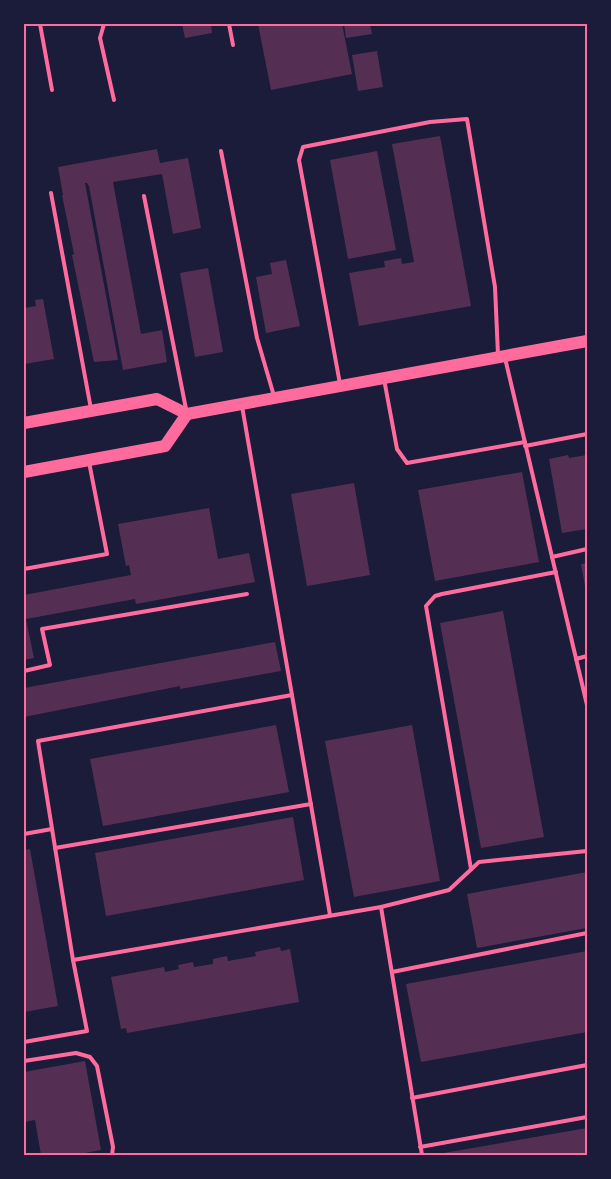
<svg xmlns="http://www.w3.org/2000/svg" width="611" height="1179" viewBox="0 0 611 1179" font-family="'Source Sans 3',sans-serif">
  <rect width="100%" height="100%" fill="#1b1b3a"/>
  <g fill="#542f53">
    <path d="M182,24H211L212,33L185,38Z"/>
    <path d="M258,24H342L352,74L271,90Z"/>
    <path d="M344,24H370L372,34L346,38Z"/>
    <path d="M377,51L383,87L358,91L352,55Z"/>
    <path d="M440,136L471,306L359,326L349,273L385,267L384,261L401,258L402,264L414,262L392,144Z"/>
    <path d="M157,149L160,163L188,158L201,228L173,234L162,174L113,182L141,334L162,330L167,362L123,370L89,186L87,183H85L118,360L94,362L72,255L74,254L62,195H63L58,167Z"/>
    <path d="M377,151L396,250L348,259L330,160Z"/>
    <path d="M286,260L300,326L266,333L256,277L272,274L270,263Z"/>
    <path d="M208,268L223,352L195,357L180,273Z"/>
    <path d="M43,299L54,359L24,364V308L36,306L35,300Z"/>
    <path d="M568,455L569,458L587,455V529L562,533L549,459Z"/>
    <path d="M522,472L539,562L435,581L418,490Z"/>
    <path d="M354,483L370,575L307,586L291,494Z"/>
    <path d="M209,508L218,559L249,553L255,582L136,604L135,599L26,619L34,658L24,660V595L131,575L129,565L126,566L118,524Z"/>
    <path d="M587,563V592H586L581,564Z"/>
    <path d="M503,611L544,837L481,848L440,623Z"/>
    <path d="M275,642L281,671L180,689V686L24,717V688Z"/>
    <path d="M276,725L289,792L103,826L90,759Z"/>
    <path d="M412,725L440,881L354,897L325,741Z"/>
    <path d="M293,817L304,880L106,916L95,853Z"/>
    <path d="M30,849L58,1006L24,1012V850Z"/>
    <path d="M587,872V928L477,948L467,894Z"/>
    <path d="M280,947L281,951L290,949L299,1002L127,1033L126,1028L121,1029L111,977L164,967L165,972L179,969L178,965L193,962L194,967L213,964V959L227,956L228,961L256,956L255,952Z"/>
    <path d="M587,951V1032L421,1062L406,984Z"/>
    <path d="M85,1061L101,1150L74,1155H41L35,1120L24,1122V1072Z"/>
    <path d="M587,1128V1155H438V1154Z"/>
  </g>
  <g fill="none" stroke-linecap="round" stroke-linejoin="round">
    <g stroke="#ff6b9d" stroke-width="4">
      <path d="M40,24L52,90"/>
      <path d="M104,24L100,38L114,100"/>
      <path d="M229,24L233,45"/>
      <path d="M221,151L257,338L274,396"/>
      <path d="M51,193L91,409"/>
      <path d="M144,196L186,409"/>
      <path d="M505,358L587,705"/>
      <path d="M384,379L397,449L407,463L525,442"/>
      <path d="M340,384L299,160L303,147L430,122L467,119L495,287L498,355"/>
      <path d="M242,406L330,915"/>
      <path d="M525,446L587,434"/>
      <path d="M552,557L587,549"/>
      <path d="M24,569L107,554L89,462"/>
      <path d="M576,659L587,656"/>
      <path d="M24,671L50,665L42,629L247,594"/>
      <path d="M24,834L52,829"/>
      <path d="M55,848L311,804"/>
      <path d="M471,869L426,606L435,596L442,594L556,572"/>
      <path d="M381,907L422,1155"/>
      <path d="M73,960L381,907L449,890L479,862L587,851"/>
      <path d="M392,972L587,933"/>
      <path d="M24,1042L87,1031L73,960L38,741L292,695"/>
      <path d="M24,1061L76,1053L90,1057L97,1066L113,1147L112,1155"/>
      <path d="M412,1098L587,1065"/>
      <path d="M420,1147L587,1117"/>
    </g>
    <g stroke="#ff6b9d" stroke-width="12">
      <path d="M24,423L157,399L187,414L587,341"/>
      <path d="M24,472L165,446L187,414"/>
    </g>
  </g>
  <rect width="611" height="1179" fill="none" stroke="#1b1b3a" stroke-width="50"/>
  <rect x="25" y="25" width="561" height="1129" fill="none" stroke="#ff6b9d" stroke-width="2"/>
</svg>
